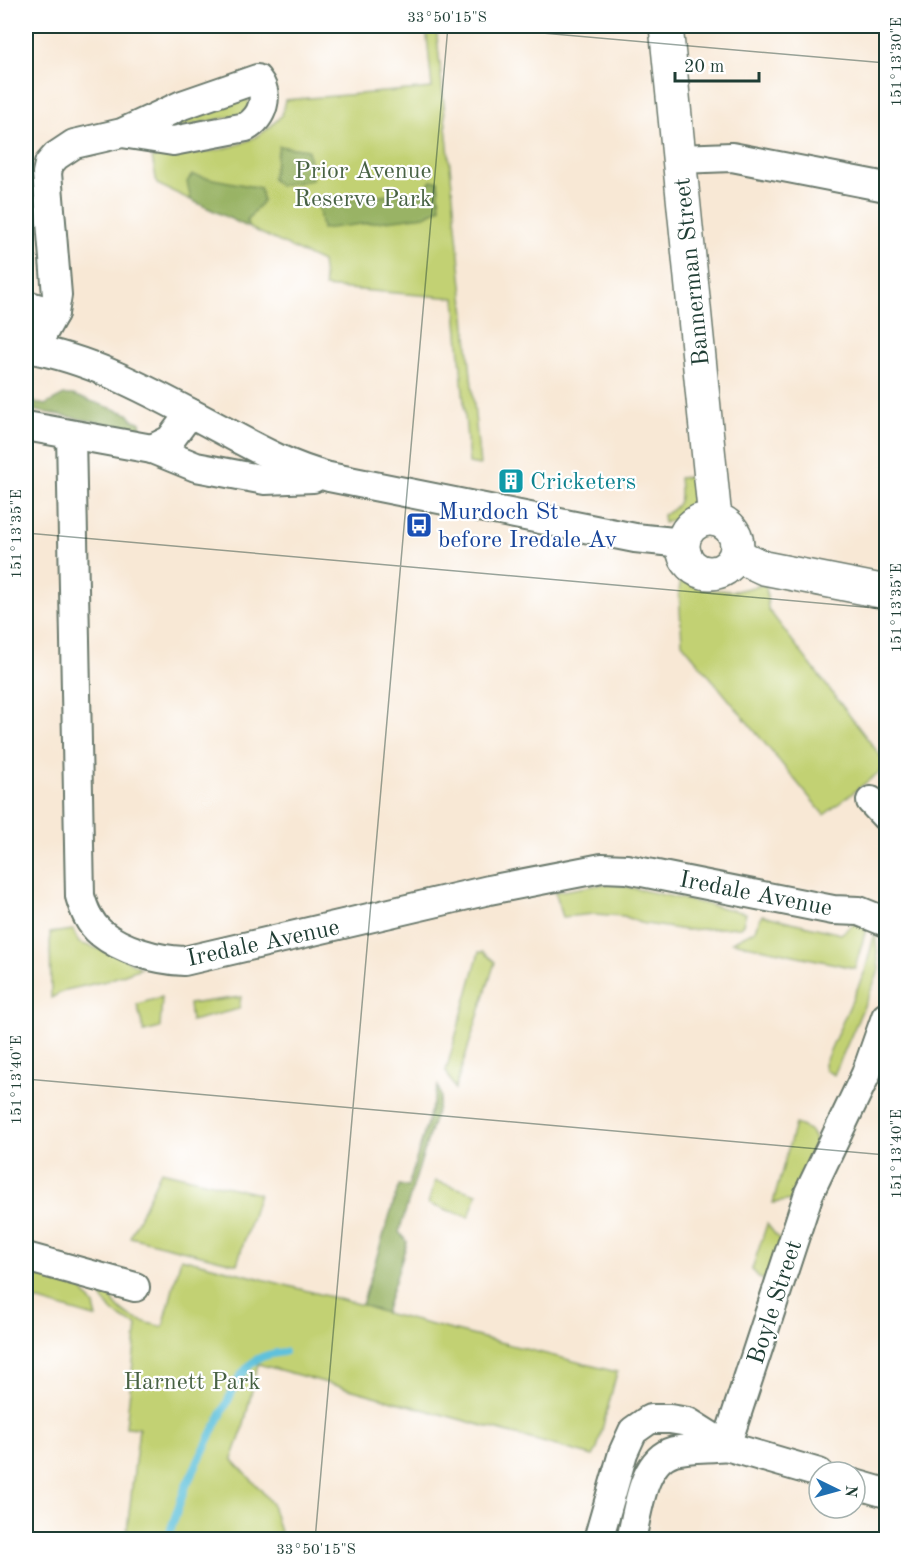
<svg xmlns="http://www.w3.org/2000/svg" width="912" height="1565" viewBox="0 0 912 1565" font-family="'Old Standard TT',serif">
  <rect width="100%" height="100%" fill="#fff"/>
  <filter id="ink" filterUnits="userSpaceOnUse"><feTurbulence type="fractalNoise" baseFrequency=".0167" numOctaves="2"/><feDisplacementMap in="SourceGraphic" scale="12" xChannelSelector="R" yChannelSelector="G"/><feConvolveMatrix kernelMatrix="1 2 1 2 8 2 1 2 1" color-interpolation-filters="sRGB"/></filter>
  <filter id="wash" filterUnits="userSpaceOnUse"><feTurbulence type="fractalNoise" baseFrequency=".008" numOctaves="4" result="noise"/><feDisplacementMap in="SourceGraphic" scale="24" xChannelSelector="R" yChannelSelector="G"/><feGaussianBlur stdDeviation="1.35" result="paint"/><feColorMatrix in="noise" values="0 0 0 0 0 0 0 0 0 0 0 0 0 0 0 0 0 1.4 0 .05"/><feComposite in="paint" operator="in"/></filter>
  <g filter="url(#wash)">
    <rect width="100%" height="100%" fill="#f8e8d5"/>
    <g fill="#c2d173" stroke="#708754" stroke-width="1.5">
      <path d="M426,26H436L480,465L469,463L455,298L325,287L322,262L157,184L152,157C195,154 249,153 279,118C283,114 284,106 285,100L432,88Z"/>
      <path d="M246,97L250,105L243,114L173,129L172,124Z"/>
      <path d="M688,477L695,480C694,507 690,515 664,523L663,515C683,506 681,497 679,478Z"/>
      <path d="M681,576L712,590L736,591L766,584L768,609L886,763V767L824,815L682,643L679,592Z"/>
      <path d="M610,883L746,913L743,924L740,927L685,930L640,923L624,916L594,914L563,917L555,892Z"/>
      <path d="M762,915L841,934L856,922L867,926L855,968L732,942L754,931Z"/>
      <path d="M73,930L79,943L116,954L141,968L106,981L66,990L51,998L50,933Z"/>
      <path d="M875,932L879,969L877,976L834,1075L825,1070L824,1064L865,971Z"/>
      <path d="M479,952H483L495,962L455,1089L446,1071Z"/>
      <path d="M162,997L160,1028L144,1032L137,1004Z"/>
      <path d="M241,997L239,1009L191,1021L189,1004Z"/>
      <path d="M795,1124C809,1128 817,1134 816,1149L792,1200L773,1203Z"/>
      <path d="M161,1171L259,1194L237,1264L130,1237Z"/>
      <path d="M435,1181L477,1194L469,1217L428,1204Z"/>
      <path d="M767,1224L782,1243L767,1281L759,1278L752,1269Z"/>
      <path d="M386,1228L407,1242L385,1313L617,1372L597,1449L593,1456L258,1364L243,1429L232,1459L261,1490L272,1504L282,1539H126L139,1428L126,1427L137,1325C117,1319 105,1306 96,1287L108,1289C116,1316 138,1321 163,1327L181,1258L362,1305Z"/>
      <path d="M26,1269L78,1284L94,1306L97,1318L26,1297Z"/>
    </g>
    <g fill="#99b365" stroke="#5c784c" stroke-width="1.5">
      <path d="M279,146L308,150L312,180L279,186L272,179Z"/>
      <path d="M192,175L260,188L263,201L247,220L248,227L191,200L187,182Z"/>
      <path d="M431,181H438L440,208L425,216L322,229L318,204L397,194L414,198L420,195Z"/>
      <path d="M26,392L29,401L45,405L64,395H73L128,414L133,420L140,422L141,428L134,429L26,409Z"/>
      <path d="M438,1086L441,1097L399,1232L407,1242L385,1313L362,1305L399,1185L408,1187Z"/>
    </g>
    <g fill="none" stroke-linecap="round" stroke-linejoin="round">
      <path stroke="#5ec1dc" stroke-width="8" d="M167,1540L185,1488L239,1378C253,1359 260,1355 284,1352"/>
    </g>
  </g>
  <g filter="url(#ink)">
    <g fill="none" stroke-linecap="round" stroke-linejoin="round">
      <defs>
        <g id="minor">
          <path d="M679,159L732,157L886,187"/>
          <path d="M26,305L54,313"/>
          <path d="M26,348C99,360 163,399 228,433C261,451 293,468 329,477L635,538L683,543"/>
          <path d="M34,349L54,313L57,295L47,173L49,164L56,156L74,144L122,133L182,105L257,79C270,95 263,117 246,127L173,141L122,133"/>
          <path d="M26,426L152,449L196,467L265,480L313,478"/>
          <path d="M71,435L80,896C84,910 89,923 101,933C122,950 157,960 184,961L489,890L602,868L627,869L833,910L859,911L886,922"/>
          <path d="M152,449L170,440L190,413"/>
          <path d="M871,801L886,817"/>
          <path d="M26,1257L135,1287"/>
          <path d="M726,1446L809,1193L866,1074L886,1017"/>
          <path d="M855,1484L886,1493"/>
          <path d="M598,1540L623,1453L633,1431L650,1419H670L688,1422L726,1446L819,1473"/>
          <path d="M631,1540C638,1511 642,1460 674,1451C690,1447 710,1448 726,1446"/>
        </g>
        <g id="major">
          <path d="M666,26L715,519"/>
          <circle cx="710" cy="546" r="27"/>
          <path d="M736,555L764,568L886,592"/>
        </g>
      </defs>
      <use href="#minor" stroke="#6b796c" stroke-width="32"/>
      <use href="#major" stroke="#6b796c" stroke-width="36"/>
      <use href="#minor" stroke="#fff" stroke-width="28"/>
      <use href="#major" stroke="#fff" stroke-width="33"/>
    </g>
  </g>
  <path fill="none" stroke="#1f3d34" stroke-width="1.5" stroke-opacity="0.45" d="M461,26L886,63M26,533L886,609M26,1079L886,1155M315,1540L448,26"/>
  <defs>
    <symbol id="building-square" viewBox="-11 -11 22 22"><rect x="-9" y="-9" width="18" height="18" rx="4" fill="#0f9aa8" stroke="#fff"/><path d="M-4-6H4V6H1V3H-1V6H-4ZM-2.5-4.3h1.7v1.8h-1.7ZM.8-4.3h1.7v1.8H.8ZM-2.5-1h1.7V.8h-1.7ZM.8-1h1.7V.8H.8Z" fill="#fff"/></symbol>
    <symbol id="bus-square" viewBox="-11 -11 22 22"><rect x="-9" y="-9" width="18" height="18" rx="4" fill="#1a4fb4" stroke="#fff"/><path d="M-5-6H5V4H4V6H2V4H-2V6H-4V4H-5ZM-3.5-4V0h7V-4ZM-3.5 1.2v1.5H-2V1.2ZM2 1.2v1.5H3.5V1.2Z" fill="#fff"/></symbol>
  </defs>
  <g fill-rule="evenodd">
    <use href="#building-square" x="496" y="466" width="30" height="30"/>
    <use href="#bus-square" x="404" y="510" width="30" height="30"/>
  </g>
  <g text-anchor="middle" stroke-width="4.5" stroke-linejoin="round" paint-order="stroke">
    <g font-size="24" fill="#486244" stroke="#fff">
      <text x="363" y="178">Prior Avenue<tspan x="363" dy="28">Reserve Park</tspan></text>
      <text x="192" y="1389">Harnett Park</text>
    </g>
    <g font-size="24" fill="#1f3d34" stroke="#fff">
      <text transform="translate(691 272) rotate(-96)" y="8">Bannerman Street</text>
      <text transform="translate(756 893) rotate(11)" y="8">Iredale Avenue</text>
      <text transform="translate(263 942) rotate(-12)" y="8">Iredale Avenue</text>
      <text transform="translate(774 1302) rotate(-72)" y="8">Boyle Street</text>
    </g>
    <g font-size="24" fill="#0d838f" stroke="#fff" text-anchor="start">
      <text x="530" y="489">Cricketers</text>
    </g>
    <g font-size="24" fill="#164399" stroke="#fff" text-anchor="start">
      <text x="438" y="519">Murdoch St<tspan x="438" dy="28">before Iredale Av</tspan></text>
    </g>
  </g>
  <rect width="912" height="1565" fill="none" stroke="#fff" stroke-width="66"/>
  <g transform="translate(837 1490) rotate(95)"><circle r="28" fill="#ffffff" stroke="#a5b1ae" stroke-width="1.5"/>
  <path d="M0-4.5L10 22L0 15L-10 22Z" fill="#1f6fb2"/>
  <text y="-9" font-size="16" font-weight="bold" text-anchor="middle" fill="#1f3d34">N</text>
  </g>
  <path d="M675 72v9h84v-9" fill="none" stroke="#1f3d34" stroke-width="3"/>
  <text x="684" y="72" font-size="18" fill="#1f3d34" stroke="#ffffff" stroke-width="4.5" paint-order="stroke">20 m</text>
  <rect x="33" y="33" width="846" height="1499" fill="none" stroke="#1f3d34" stroke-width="2"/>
  <g font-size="15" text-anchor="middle" fill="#1f3d34">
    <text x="447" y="22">33°50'15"S</text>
    <text transform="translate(896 62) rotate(-90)" y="5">151°13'30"E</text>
    <text transform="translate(16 534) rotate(-90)" y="5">151°13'35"E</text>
    <text transform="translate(896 608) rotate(-90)" y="5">151°13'35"E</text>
    <text transform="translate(16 1080) rotate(-90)" y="5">151°13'40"E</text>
    <text transform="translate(896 1154) rotate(-90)" y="5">151°13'40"E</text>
    <text x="316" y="1554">33°50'15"S</text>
  </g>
</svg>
